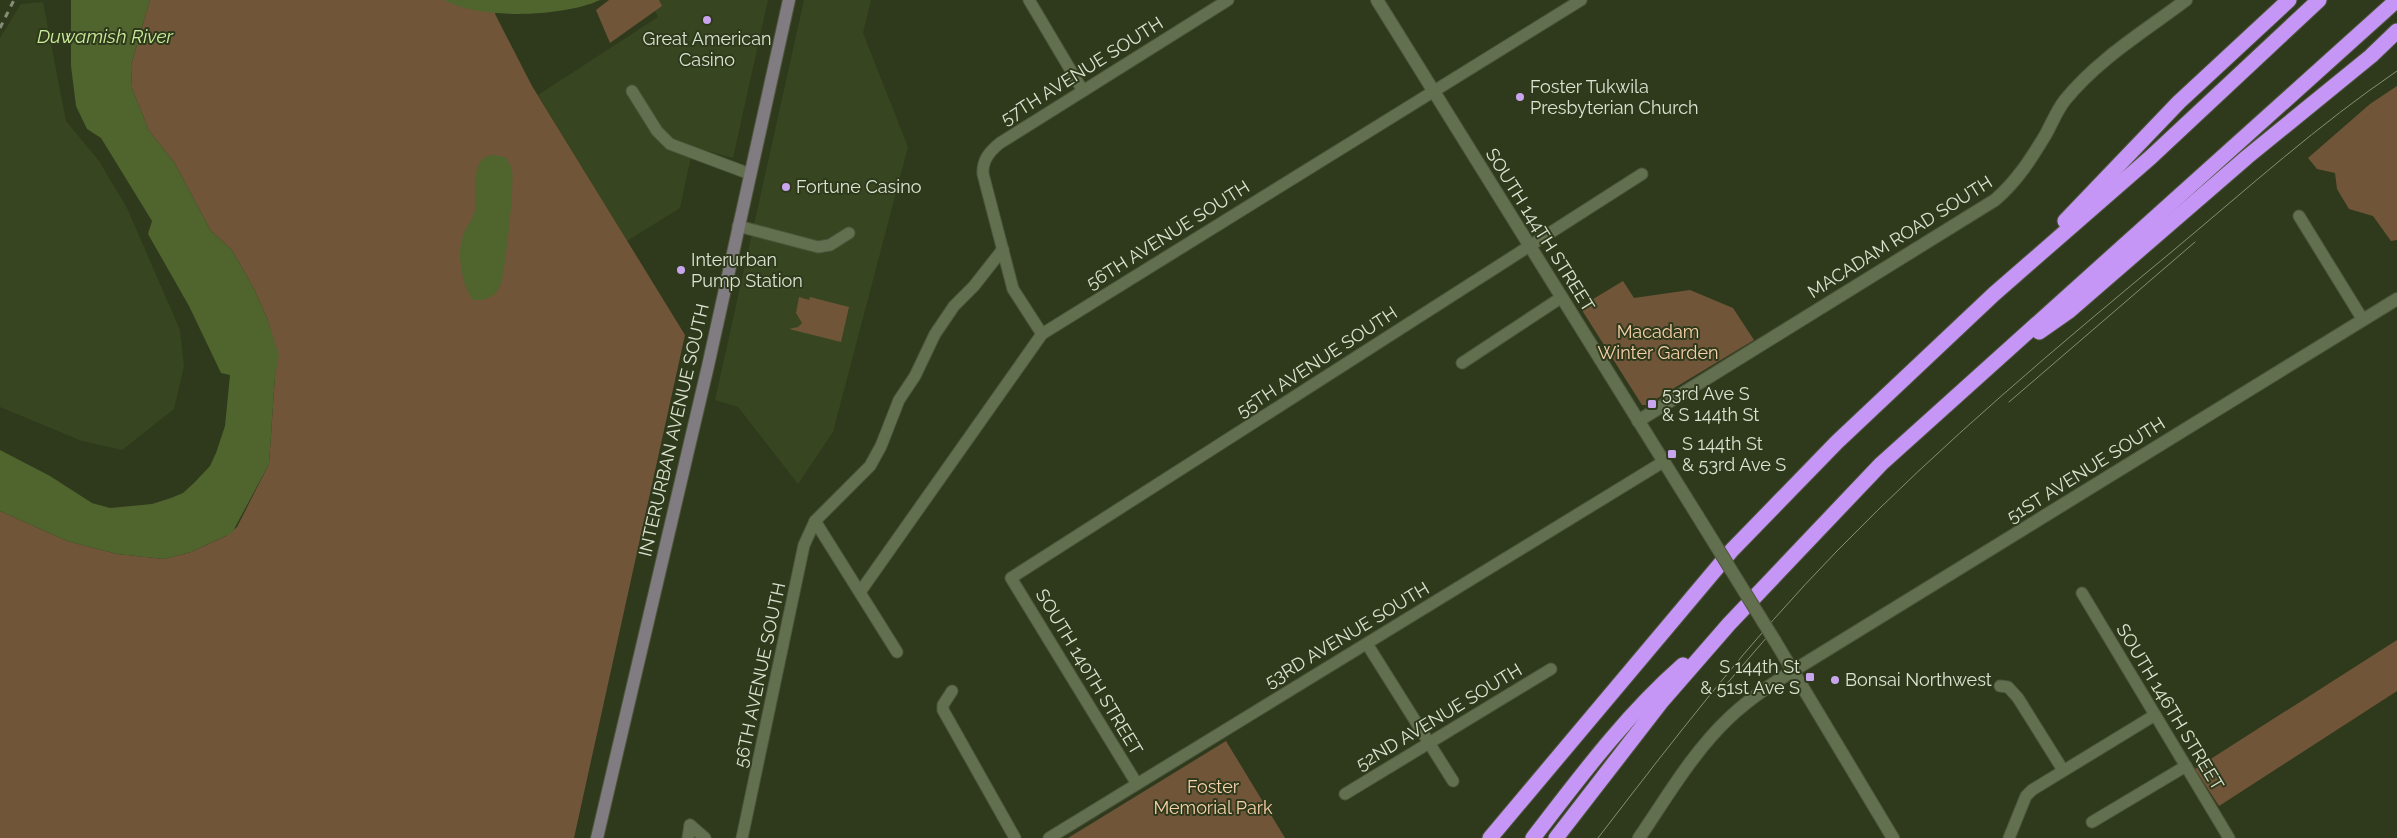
<svg xmlns="http://www.w3.org/2000/svg" width="2397" height="838" viewBox="0 0 2397 838" font-family="Raleway,sans-serif">
  <rect width="100%" height="100%" fill="#2f3a1c"/>
  <g fill="#374520">
    <path d="M649,0H768L733,158L693,147L680,208L627,241L538,95L658,17Z"/>
    <path d="M804,0H871L863,33L908,147L833,432L798,484L738,407L715,400Z"/>
    <path d="M43,2L66,121L99,161L127,208L180,330L184,366L174,409L122,450L82,441L0,407V38L21,4Z"/>
  </g>
  <g fill="#715539">
    <path d="M150,0H499L495,14L532,86L685,335L574,838H0V511L67,541L117,554L164,559L191,552L226,536L237,527L269,464L275,376L278,356L267,318L255,291L232,250L211,231L174,162L149,131L132,88L131,65Z"/>
    <path d="M609,0H659L662,6L610,43L596,10Z"/>
    <path d="M2397,86V240L2391,241L2373,216L2349,209L2337,189L2335,173L2317,169L2308,158L2370,104Z"/>
    <path d="M1623,281L1634,298L1690,290L1733,308L1754,340L1646,405H1642L1580,307Z"/>
    <path d="M799,297L809,300L810,297L849,307L841,342L789,329L798,327L802,323L796,313Z"/>
    <path d="M2397,640V691L2219,806L2195,769Z"/>
    <path d="M1226,741L1285,838H1068Z"/>
  </g>
  <g fill="#50642e">
    <path d="M71,0H150L131,65L132,88L149,131L174,162L211,231L232,250L255,291L267,318L279,356L275,376L269,464L232,533L191,552L164,559L117,554L67,541L0,511V450L50,476L92,503L110,508L152,504L171,498L183,493L194,483L210,466L216,453L225,426L230,375L221,373L189,306L148,234L152,221L101,138L87,129L76,106L71,66Z"/>
    <path d="M444,0H600C563,17 480,20 444,0Z"/>
    <path d="M494,155L505,157C508,161 511,165 512,170C515,181 505,276 500,286C495,297 483,303 472,299C462,284 457,256 462,239C464,229 472,221 475,211C478,194 468,156 494,155Z"/>
  </g>
  <g fill="none" stroke-linecap="round" stroke-linejoin="round">
    <defs>
      <g id="minor">
        <path d="M1029,0L1083,91"/>
        <path d="M632,91L657,131L670,144L750,174"/>
        <path d="M2299,216L2363,320"/>
        <path d="M738,226L818,247L830,245L849,233"/>
        <path d="M1042,334L1013,289L983,174C982,160 990,151 1000,143L1228,0"/>
        <path d="M1462,363L1562,297"/>
        <path d="M815,521L897,652"/>
        <path d="M860,592L1042,334L1581,0"/>
        <path d="M2082,593L2229,838"/>
        <path d="M1367,644L1453,781"/>
        <path d="M2000,686L2008,687L2018,698L2063,770"/>
        <path d="M952,691L943,705V710L1015,838"/>
        <path d="M1137,784L1011,578L1642,174"/>
        <path d="M1345,794L1551,669"/>
        <path d="M2092,822L2186,766"/>
        <path d="M690,825L705,838"/>
        <path d="M688,838L690,825"/>
        <path d="M742,838L804,545L815,521L870,466L881,446L899,400L915,376L935,334L954,306L974,286L1003,249"/>
        <path d="M1049,838L1663,462"/>
        <path d="M2009,838L2026,796L2032,790L2155,715"/>
      </g>
      <g id="tertiary">
        <path d="M1377,0L1697,515"/>
        <path d="M1638,421L1995,200C2017,181 2031,159 2046,134C2052,123 2057,110 2065,100C2098,59 2145,31 2186,0"/>
        <path d="M1775,641L1893,838"/>
        <path d="M1639,838C1667,797 1693,752 1729,718C1751,697 1778,680 1804,664L2397,299"/>
      </g>
      <path id="secondary" d="M597,838L708,366L789,0"/>
      <g id="motorway">
        <path d="M2065,221L2179,102L2289,0"/>
        <path d="M2039,332L2069,311L2247,157L2371,56L2397,31"/>
        <path d="M1490,838L1732,550L1837,442L1994,294L2151,157L2319,0"/>
        <path d="M1533,838C1580,777 1625,716 1683,665"/>
        <path d="M1556,838L1662,701L1729,624L1881,464L2397,0"/>
      </g>
    </defs>
    <use href="#minor" stroke="#4e573d" stroke-width="13"/>
    <use href="#tertiary" stroke="#4e573d" stroke-width="14"/>
    <use href="#secondary" stroke="#4e573d" stroke-width="14"/>
    <use href="#motorway" stroke="#4e573d" stroke-width="17"/>
    <use href="#minor" stroke="#637050" stroke-width="11"/>
    <use href="#tertiary" stroke="#637050" stroke-width="12"/>
    <use href="#secondary" stroke="#817b82" stroke-width="12"/>
    <use href="#motorway" stroke="#c696f7" stroke-width="15"/>
    <g stroke="#858e76" stroke-width="1">
      <path d="M2009,402L2195,242"/>
      <path d="M1718,694L1774,629"/>
      <path d="M1598,838C1674,739 1750,640 1837,551C1942,443 2059,345 2175,249C2247,189 2319,124 2397,71"/>
    </g>
    <path stroke="#858e76" stroke-width="3" stroke-dasharray="6 6" stroke-linecap="butt" d="M0,28L14,0"/>
    <defs>
      <path id="tertiary-bridge" d="M1697,515L1775,641"/>
    </defs>
    <use href="#tertiary-bridge" stroke="#4e573d" stroke-width="14" stroke-linecap="butt"/>
    <use href="#tertiary-bridge" stroke="#637050" stroke-width="12"/>
  </g>
  <g fill="#c9a5ee" stroke="#2f3a1c" stroke-width="2">
    <circle cx="707" cy="20" r="5"/>
    <circle cx="1520" cy="97" r="5"/>
    <circle cx="786" cy="187" r="5"/>
    <circle cx="681" cy="270" r="5"/>
    <rect x="1647" y="399" width="10" height="10" rx="2.5"/>
    <rect x="1667" y="449" width="10" height="10" rx="2.5"/>
    <rect x="1805" y="672" width="10" height="10" rx="2.5"/>
    <circle cx="1835" cy="680" r="5"/>
  </g>
  <g text-anchor="middle" stroke-width="4" stroke-linejoin="round" paint-order="stroke">
    <g font-size="18" fill="#dbe3d1" stroke="#2f3a1c" text-anchor="start">
      <text x="707" y="45" text-anchor="middle">Great American<tspan x="707" dy="21">Casino</tspan></text>
      <text x="1530" y="93">Foster Tukwila<tspan x="1530" dy="21">Presbyterian Church</tspan></text>
      <text x="796" y="193">Fortune Casino</text>
      <text x="691" y="266">Interurban<tspan x="691" dy="21">Pump Station</tspan></text>
      <text x="1662" y="400">53rd Ave S<tspan x="1662" dy="21">&amp; S 144th St</tspan></text>
      <text x="1682" y="450">S 144th St<tspan x="1682" dy="21">&amp; 53rd Ave S</tspan></text>
      <text x="1800" y="673" text-anchor="end">S 144th St<tspan x="1800" dy="21">&amp; 51st Ave S</tspan></text>
      <text x="1845" y="686">Bonsai Northwest</text>
    </g>
    <g font-size="18" fill="#dbe3d1" stroke="#2f3a1c">
      <text transform="translate(1082 71) rotate(-32)" y="6">57TH AVENUE SOUTH</text>
      <text transform="translate(1540 230) rotate(58)" y="6">SOUTH 144TH STREET</text>
      <text transform="translate(1168 235) rotate(-32)" y="6">56TH AVENUE SOUTH</text>
      <text transform="translate(1900 237) rotate(-32)" y="6">MACADAM ROAD SOUTH</text>
      <text transform="translate(1317 362) rotate(-33)" y="6">55TH AVENUE SOUTH</text>
      <text transform="translate(674 430) rotate(-77)" y="6">INTERURBAN AVENUE SOUTH</text>
      <text transform="translate(2086 470) rotate(-32)" y="6">51ST AVENUE SOUTH</text>
      <text transform="translate(1347 635) rotate(-31)" y="6">53RD AVENUE SOUTH</text>
      <text transform="translate(1089 672) rotate(59)" y="6">SOUTH 140TH STREET</text>
      <text transform="translate(760 675) rotate(-78)" y="6">56TH AVENUE SOUTH</text>
      <text transform="translate(2170 707) rotate(59)" y="6">SOUTH 146TH STREET</text>
      <text transform="translate(1439 717) rotate(-31)" y="6">52ND AVENUE SOUTH</text>
    </g>
    <g font-size="18" fill="#f8d1aa" stroke="#2f3a1c">
      <text x="1658" y="338">Macadam<tspan x="1658" dy="21">Winter Garden</tspan></text>
      <text x="1213" y="793">Foster<tspan x="1213" dy="21">Memorial Park</tspan></text>
    </g>
    <g font-size="19" font-style="italic" fill="#cbec9a" stroke="#2f3a1c">
      <text x="105" y="43">Duwamish River</text>
    </g>
  </g>
</svg>
